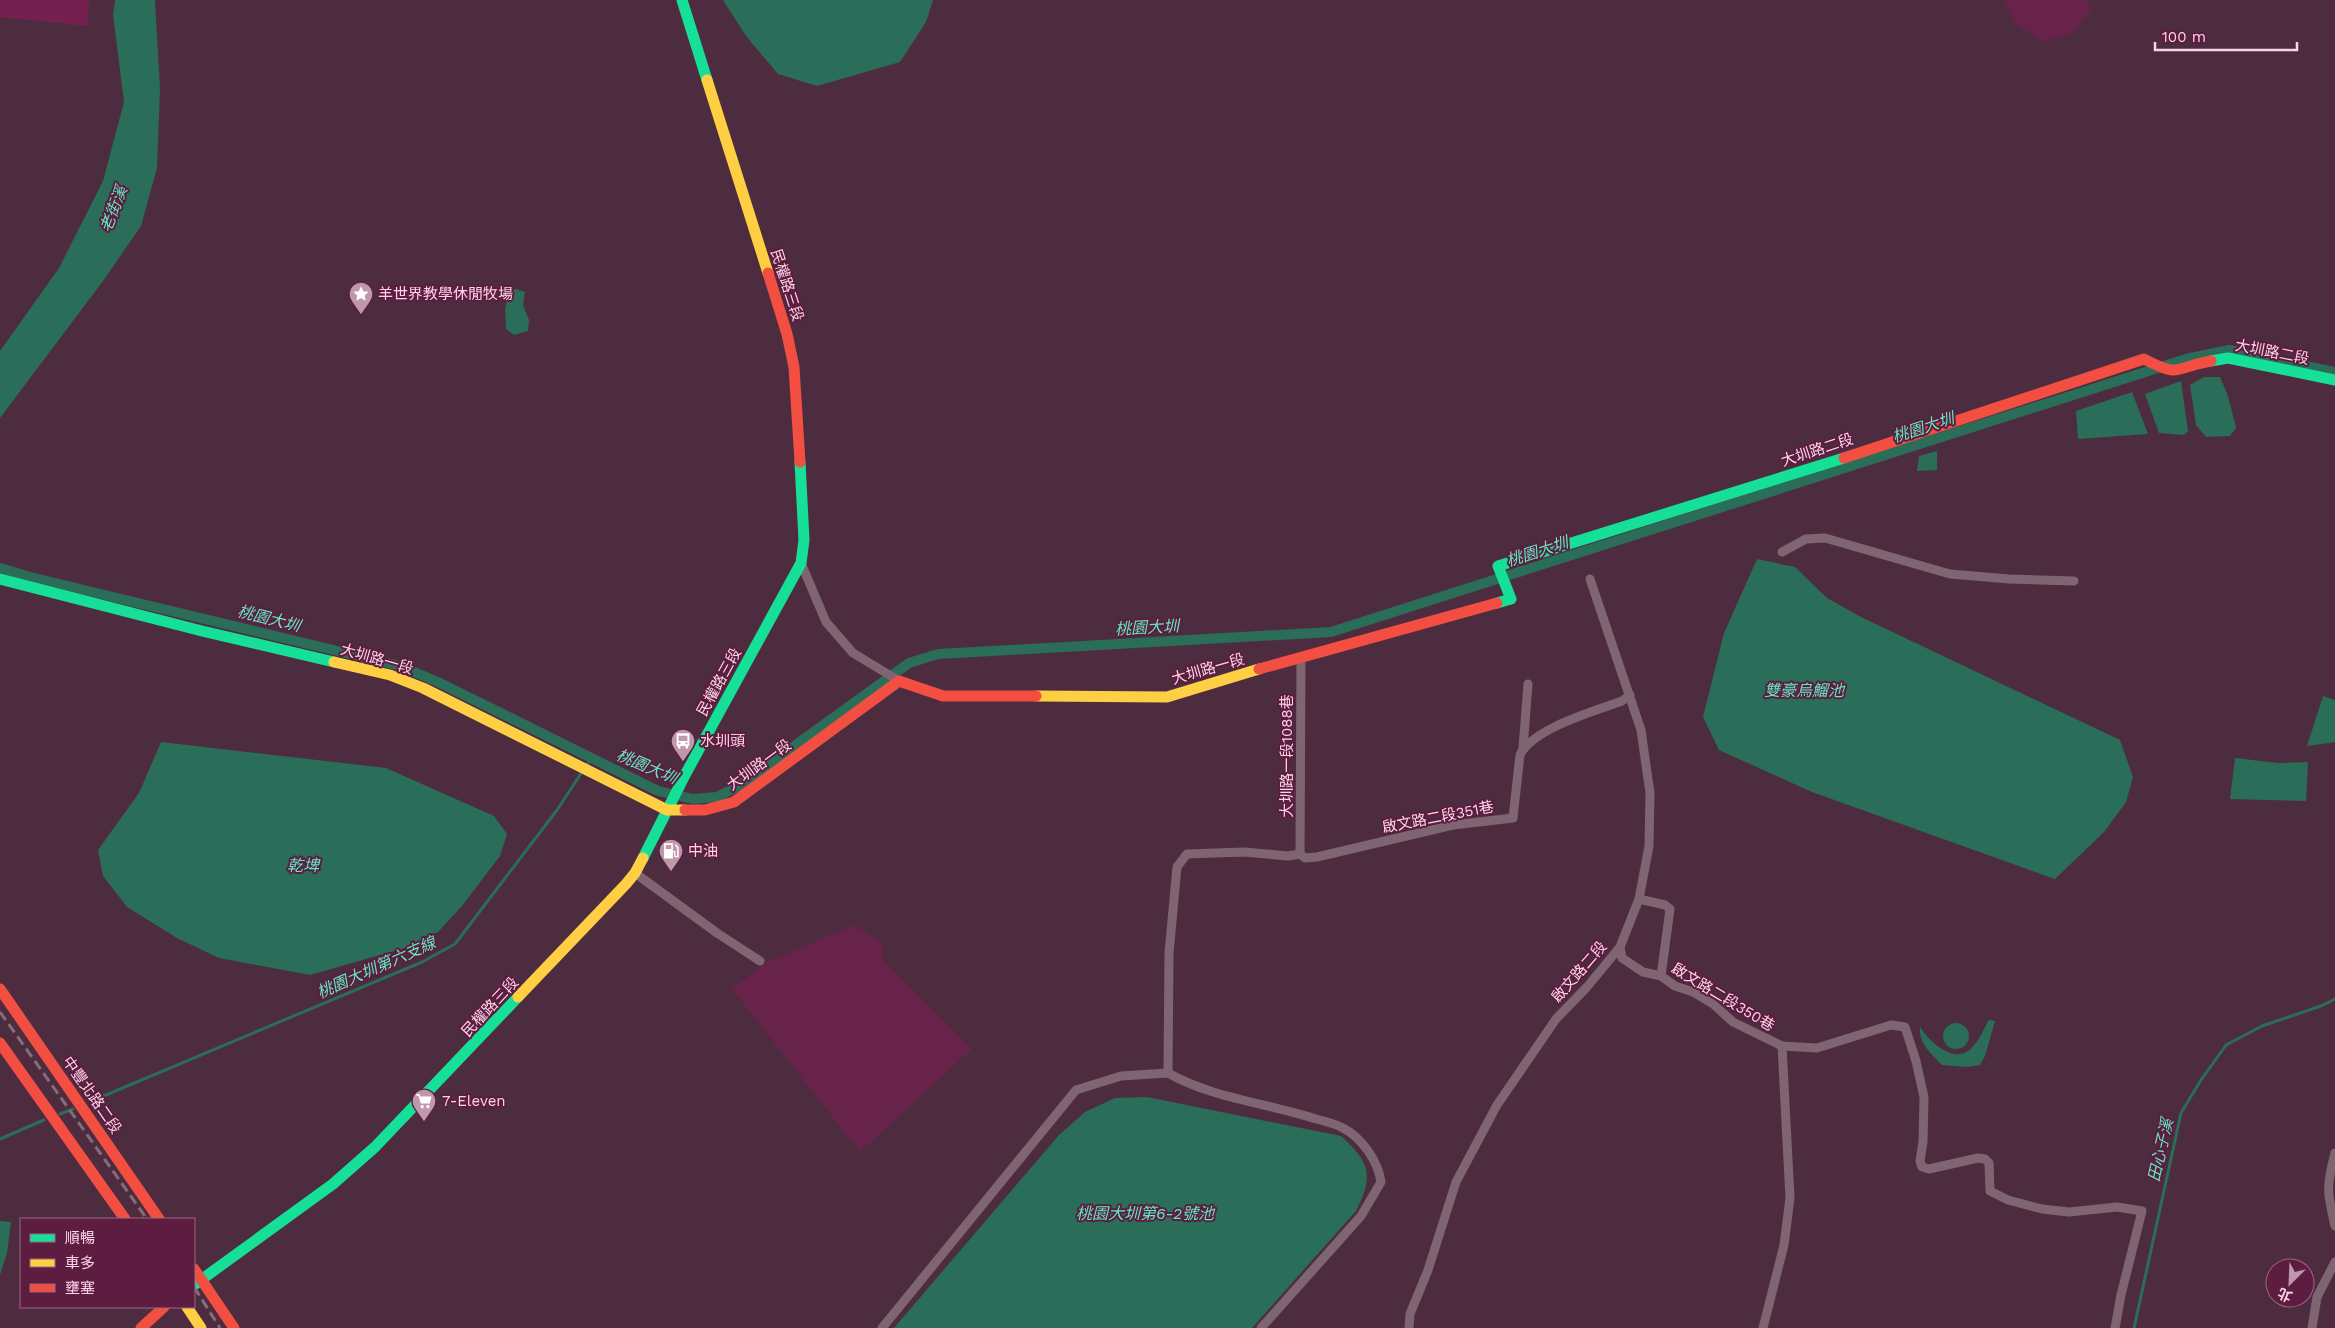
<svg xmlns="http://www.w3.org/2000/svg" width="2335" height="1328" viewBox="0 0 2335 1328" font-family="'Work Sans','Noto Sans TC',sans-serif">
  <rect width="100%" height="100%" fill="#4e2c3f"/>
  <g fill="#672349">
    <path d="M2003,0H2085L2092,8L2073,34L2044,41L2014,23Z"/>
    <path d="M854,925L884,944L881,958L972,1049L860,1152L732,989L767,962Z"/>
  </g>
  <path fill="#752150" d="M0,0H89L88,26L0,17Z"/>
  <g fill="#2a6d59">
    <path d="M115,0H155L160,89L157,168L141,226L103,281L0,418V351L59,268L103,181L124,102L113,15Z"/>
    <path d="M723,0H933L926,22L900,62L817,86L778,74L746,36Z"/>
    <path d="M516,289L525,292L523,305L529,320L528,331L514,335L506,329L505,310L509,292Z"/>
    <path d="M2204,377H2220L2228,396L2236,428L2230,436L2206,437L2196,425L2190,385Z"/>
    <path d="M2181,381L2188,431L2184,435L2159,433L2145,394Z"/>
    <path d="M2132,392L2148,434L2078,439L2076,411Z"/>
    <path d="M1937,451V470L1917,471L1919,456Z"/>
    <path d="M1757,559L1795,567L1827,598L1861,617L2120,740L2133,777L2126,802L2104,832L2055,879L1812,792L1719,750L1703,717L1724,633Z"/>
    <path d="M2323,696L2335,700V742L2307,746Z"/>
    <path d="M161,742L386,768L494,816L507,834L500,856L462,906L438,932L408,947L310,975L219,958L177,938L127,907L103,876L98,850L139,793Z"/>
    <path d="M2235,758L2278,763L2308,762L2306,801L2230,799Z"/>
    <path d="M1989,1020L1995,1021L1985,1056L1980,1065L1967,1067L1942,1065C1932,1055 1918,1042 1920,1027C1931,1044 1958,1068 1975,1044C1981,1037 1984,1028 1989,1020Z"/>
    <circle cx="1956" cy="1036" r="13"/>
    <path d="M1147,1097L1341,1136C1370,1162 1374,1176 1356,1211L1252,1328H894L1059,1135L1085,1112L1115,1098Z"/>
    <path d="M0,1221L11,1222L7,1253L0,1275Z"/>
  </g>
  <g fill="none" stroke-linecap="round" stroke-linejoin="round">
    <g stroke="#2a6d59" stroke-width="3">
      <path d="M586,767L591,759"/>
      <path d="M94,1100L422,962L455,944L557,810L582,772"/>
      <path d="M60,1114L73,1109"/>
      <path d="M0,1139L44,1120"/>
      <path d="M2134,1328L2181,1113L2201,1080L2226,1045L2262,1026L2321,1006L2335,999"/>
    </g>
    <path stroke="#2a6d59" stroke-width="10" d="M0,568L30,577L400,666L438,682L658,791L693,799L717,797L739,786L909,663L938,654L1331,632L2186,359L2229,350L2335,372"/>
    <g stroke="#7f6572" stroke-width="9">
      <path d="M1782,552L1806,539L1825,538L1950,574L2009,579L2074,581"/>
      <path d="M801,563L826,622L853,653L896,679"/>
      <path d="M1523,748L1528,684"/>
      <path d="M1300,854L1305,858L1317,857L1453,825L1513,818L1520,755C1533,728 1595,711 1622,701L1630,695"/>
      <path d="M1300,854L1301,657"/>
      <path d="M635,873L717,933L760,961"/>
      <path d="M1639,899L1665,905L1670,909L1661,976"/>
      <path d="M1620,947L1622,958L1643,972L1661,976L1675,986L1693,992L1713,1004L1733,1022L1782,1046L1817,1048L1891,1025L1905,1027L1916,1061L1924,1097L1923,1142L1920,1161L1922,1167L1929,1169L1978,1158L1985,1159L1989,1163L1990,1191L2008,1200L2042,1209L2069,1212L2117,1207L2142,1211L2121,1295L2115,1328"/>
      <path d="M2335,1153C2326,1187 2327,1192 2335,1226"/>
      <path d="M882,1328L1076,1090L1121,1076L1168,1073"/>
      <path d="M1261,1328L1361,1216L1381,1182C1378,1161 1362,1138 1343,1128C1334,1123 1323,1121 1313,1118C1266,1103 1212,1098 1168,1073L1169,953L1177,867L1187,854L1244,852L1288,856L1300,854"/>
      <path d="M1409,1328L1410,1314L1428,1270L1456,1182L1497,1105L1556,1019L1587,987L1620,947L1639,899L1649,846L1650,793L1641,730L1590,579"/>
      <path d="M1763,1328L1784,1245L1790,1198L1782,1046"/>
      <path d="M2312,1328L2317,1297L2335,1262"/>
    </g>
    <g stroke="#16e098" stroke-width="11">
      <path d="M682,0L707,80"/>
      <path d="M2211,361L2228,358L2335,380"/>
      <path d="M0,579L202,631L334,662"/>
      <path d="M1497,603L1511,599L1498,566L1844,458"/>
      <path d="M643,858L685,775L801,563L804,540L800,462"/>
      <path d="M194,1285L333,1184L375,1147L518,997"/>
    </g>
    <g stroke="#ffcf43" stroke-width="11">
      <path d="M707,80L768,273"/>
      <path d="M334,662L390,675L423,688L667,810H685"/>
      <path d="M1036,696L1167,697L1259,669"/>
      <path d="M518,997L626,884L635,873L643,858"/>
      <path d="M187,1307L201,1328"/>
    </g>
    <g stroke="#f24e42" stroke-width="11">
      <path d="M768,273L787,334L794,367L800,462"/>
      <path d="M1844,458L2144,359C2182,379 2174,367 2211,361"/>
      <path d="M1259,669L1497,603"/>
      <path d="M685,810H705L734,802L899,681L943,696H1036"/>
      <path d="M0,989L159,1219"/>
      <path d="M0,1043L125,1219"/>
      <path d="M194,1269L234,1328"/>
      <path d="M141,1328L164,1307"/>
    </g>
    <g stroke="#856c79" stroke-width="3" stroke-dasharray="10 5" stroke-linecap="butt">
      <path d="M0,1012L147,1219"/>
      <path d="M194,1287L220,1328"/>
    </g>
  </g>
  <defs>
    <symbol id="sight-pin" viewBox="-11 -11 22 30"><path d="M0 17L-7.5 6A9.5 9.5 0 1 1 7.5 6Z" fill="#bf99ab" stroke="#5d1d40"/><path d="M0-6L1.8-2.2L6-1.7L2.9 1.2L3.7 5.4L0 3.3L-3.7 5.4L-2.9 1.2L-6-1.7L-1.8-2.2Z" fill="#fff"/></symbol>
    <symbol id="bus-pin" viewBox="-11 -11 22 30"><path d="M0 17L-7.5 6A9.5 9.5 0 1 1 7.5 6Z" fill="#bf99ab" stroke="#5d1d40"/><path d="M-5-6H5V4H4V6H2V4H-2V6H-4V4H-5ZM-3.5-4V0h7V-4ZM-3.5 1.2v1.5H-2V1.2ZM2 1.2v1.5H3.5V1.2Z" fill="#fff"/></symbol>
    <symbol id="fuel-pin" viewBox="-11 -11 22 30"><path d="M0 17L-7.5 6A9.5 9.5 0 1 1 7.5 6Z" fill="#bf99ab" stroke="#5d1d40"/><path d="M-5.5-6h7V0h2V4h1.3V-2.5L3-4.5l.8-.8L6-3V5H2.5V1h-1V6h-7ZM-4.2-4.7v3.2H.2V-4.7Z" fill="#fff"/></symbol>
    <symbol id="supermarket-pin" viewBox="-11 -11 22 30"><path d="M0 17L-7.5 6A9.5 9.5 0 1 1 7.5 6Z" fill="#bf99ab" stroke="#5d1d40"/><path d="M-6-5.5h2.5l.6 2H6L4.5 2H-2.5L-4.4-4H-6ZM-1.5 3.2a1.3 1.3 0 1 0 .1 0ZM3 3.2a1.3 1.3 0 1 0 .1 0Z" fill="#fff"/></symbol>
  </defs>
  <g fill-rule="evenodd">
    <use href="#sight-pin" x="347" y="280" width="28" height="38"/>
    <use href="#bus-pin" x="669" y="727" width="28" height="38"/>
    <use href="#fuel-pin" x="657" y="837" width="28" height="38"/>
    <use href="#supermarket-pin" x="410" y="1087" width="28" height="38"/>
  </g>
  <g text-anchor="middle" stroke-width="4" stroke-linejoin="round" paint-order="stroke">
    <g font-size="15" fill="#fcd3e5" stroke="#5d1d40">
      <text transform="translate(787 285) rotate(72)" y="5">民權路三段</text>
      <text transform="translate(2272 352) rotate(11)" y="5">大圳路二段</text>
      <text transform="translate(1817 450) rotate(-18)" y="5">大圳路二段</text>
      <text transform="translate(377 659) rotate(16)" y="5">大圳路一段</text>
      <text transform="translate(1208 669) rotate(-16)" y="5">大圳路一段</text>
      <text transform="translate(719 682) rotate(-61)" y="5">民權路三段</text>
      <text transform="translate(1287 756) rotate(-90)" y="5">大圳路一段1088巷</text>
      <text transform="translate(759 765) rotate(-36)" y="5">大圳路一段</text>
      <text transform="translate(1438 817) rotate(-11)" y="5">啟文路二段351巷</text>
      <text transform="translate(1579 972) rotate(-49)" y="5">啟文路二段</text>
      <text transform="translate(1723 997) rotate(31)" y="5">啟文路二段350巷</text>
      <text transform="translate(490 1007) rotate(-47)" y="5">民權路三段</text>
      <text transform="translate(92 1095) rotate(55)" y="5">中豐北路二段</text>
    </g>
    <g font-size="15" fill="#fcd3e5" stroke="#5d1d40" text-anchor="start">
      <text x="378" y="299">羊世界教學休閒牧場</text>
      <text x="700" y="746">水圳頭</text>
      <text x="688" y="856">中油</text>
      <text x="442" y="1106">7-Eleven</text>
    </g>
    <g font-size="16" font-style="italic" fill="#5feac0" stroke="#5d1d40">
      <text transform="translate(113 209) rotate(-69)" y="6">老街溪</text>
      <text transform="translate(1923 427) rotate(-18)" y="6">桃園大圳</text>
      <text transform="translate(1537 551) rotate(-18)" y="6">桃園大圳</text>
      <text transform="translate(269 618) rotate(14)" y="6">桃園大圳</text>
      <text transform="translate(1147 627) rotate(-3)" y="6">桃園大圳</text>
      <text x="1804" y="696">雙豪烏鰡池</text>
      <text transform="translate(647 766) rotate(23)" y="6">桃園大圳</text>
      <text x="303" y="871">乾埤</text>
      <text transform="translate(376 967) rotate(-24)" y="6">桃園大圳第六支線</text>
      <text transform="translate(2160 1150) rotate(-77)" y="6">田心子溪</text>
      <text x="1145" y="1219">桃園大圳第6-2號池</text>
    </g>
  </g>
  <rect x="20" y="1218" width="175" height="90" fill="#5d1d40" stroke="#9d6682"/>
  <rect x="30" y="1234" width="25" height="8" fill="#16e098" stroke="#9d6682"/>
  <text x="65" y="1243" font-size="15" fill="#fcd3e5">順暢</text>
  <rect x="30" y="1259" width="25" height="8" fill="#ffcf43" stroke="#9d6682"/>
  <text x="65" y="1268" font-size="15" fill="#fcd3e5">車多</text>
  <rect x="30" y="1284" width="25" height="8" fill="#f24e42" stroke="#9d6682"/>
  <text x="65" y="1293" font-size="15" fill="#fcd3e5">壅塞</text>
  <g transform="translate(2290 1283) rotate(204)"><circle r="24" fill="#5d1d40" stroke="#9d6682"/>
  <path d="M0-4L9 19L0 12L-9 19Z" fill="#bf99ab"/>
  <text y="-8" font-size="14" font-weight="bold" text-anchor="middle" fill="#fcd3e5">北</text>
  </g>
  <path d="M2155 42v8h142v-8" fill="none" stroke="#fcd3e5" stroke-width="2.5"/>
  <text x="2162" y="42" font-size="15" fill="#fcd3e5" stroke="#5d1d40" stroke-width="4" paint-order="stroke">100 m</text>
</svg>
